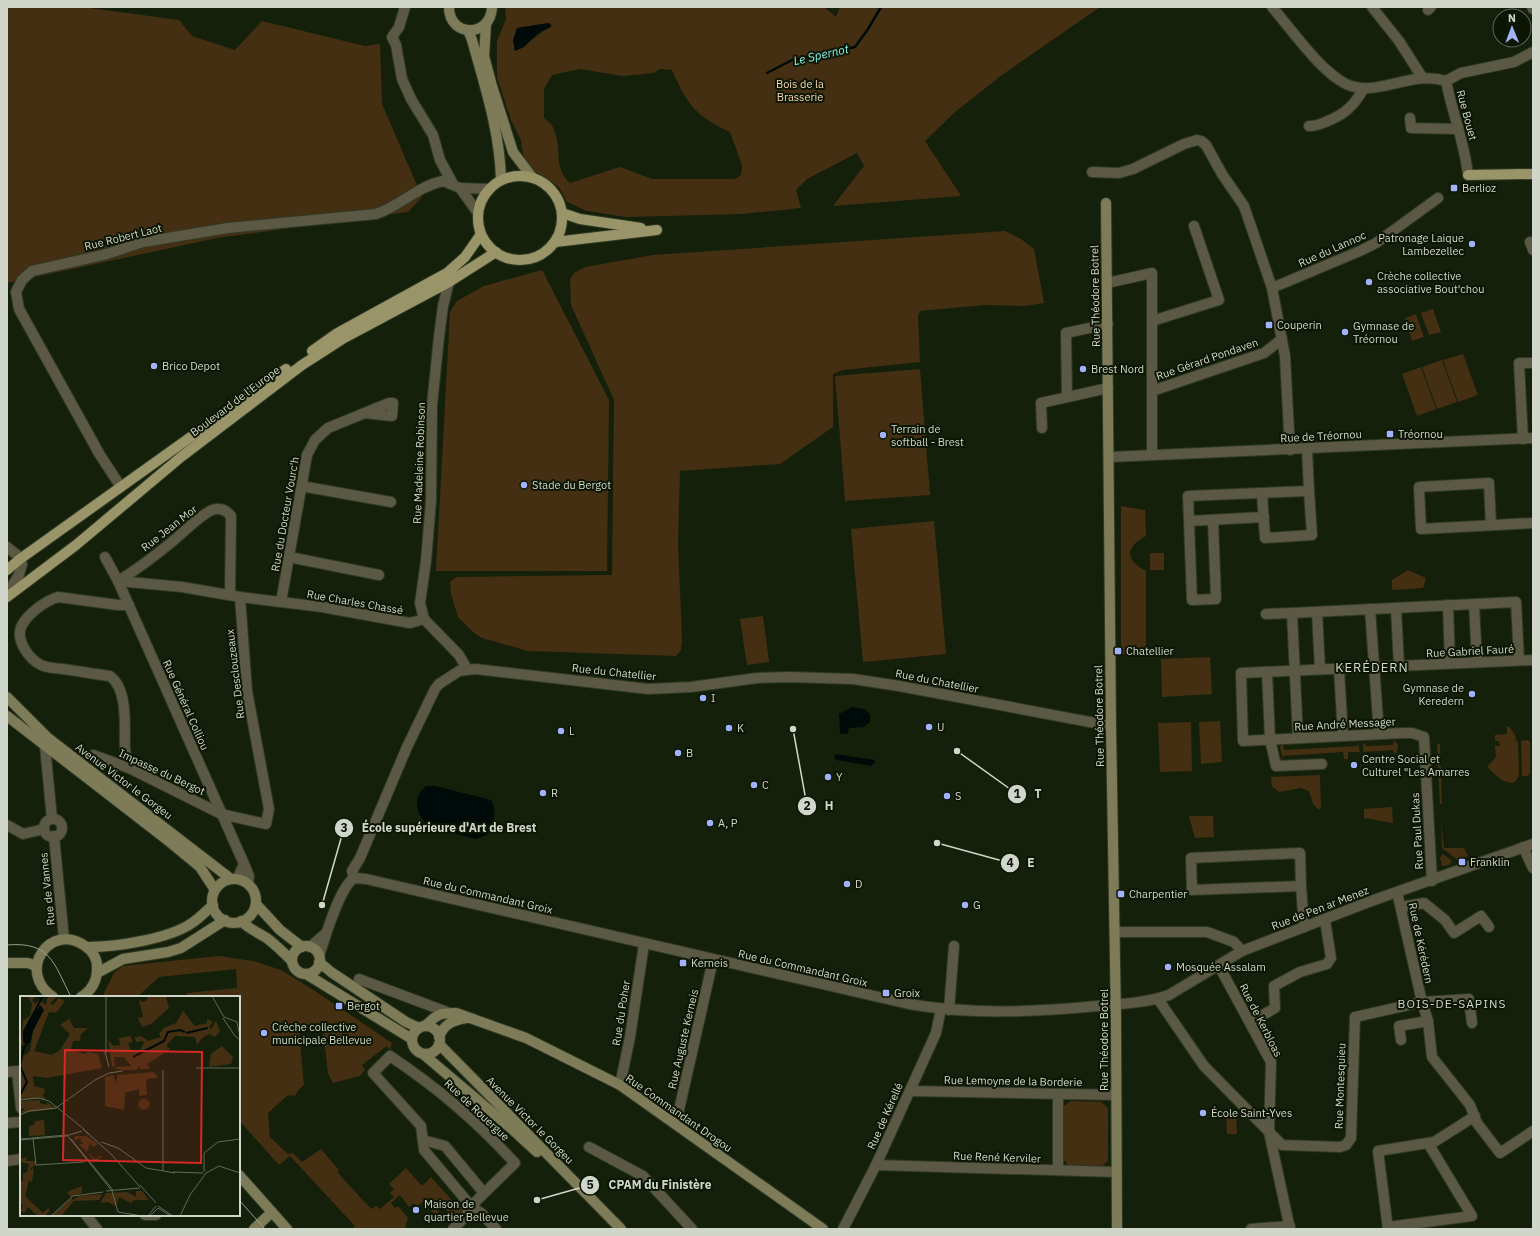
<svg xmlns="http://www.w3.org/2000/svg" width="1540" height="1236" viewBox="0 0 1540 1236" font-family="'IBM Plex Sans',sans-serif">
  <rect width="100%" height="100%" fill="#15200a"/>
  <g fill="#442f12" fill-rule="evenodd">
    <path d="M7,7H82L179,20L192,36L235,50L262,21L365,46L380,44L382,104L422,197L408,212L217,238L7,283Z"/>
    <path d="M505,7H824L836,17L840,7H1100L1002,75L955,112L925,141L961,196L833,206L864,166L857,153L807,179L796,190L801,208L742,214L626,217L587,211L567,202L559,187L528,167L523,153L521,140L511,120L497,77V41L506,19ZM549,23L551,27C537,34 528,45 515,51L513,40L522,27ZM580,69L623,76L654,73L660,69L672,70C687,104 695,116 730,132L742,165L741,175L735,179H652L620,167L570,183C552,166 563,150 554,130C553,125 547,121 544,118V89L552,75Z"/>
    <path d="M1005,231L1021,239L1034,249L1044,303L1025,306L984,305L920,311L918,317L920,362L843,370L833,374V427L780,464L680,471L678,542L682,641L681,650L676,656L528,651L482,638L473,632L458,617L451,594L450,582L456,577L612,575L614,400L571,305L570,279L574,273L585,267L653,255Z"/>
    <path d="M542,270L609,400L607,571H436L450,312L457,301L484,286Z"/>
    <path d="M1433,309L1441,332L1429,335L1421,313Z"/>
    <path d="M1416,314L1424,337L1412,341L1405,318Z"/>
    <path d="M1463,354L1478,395L1458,402L1443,360Z"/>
    <path d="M1442,360L1457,402L1437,409L1422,367Z"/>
    <path d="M1421,367L1436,409L1417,416L1402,374Z"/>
    <path d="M920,369L930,495L845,501L835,376Z"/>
    <path d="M1121,506L1145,510L1146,536C1125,547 1125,560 1146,571V654H1121Z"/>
    <path d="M934,521L946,654L863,662L851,529Z"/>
    <rect x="1150" y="553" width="14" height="17"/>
    <path d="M1408,570L1426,578L1423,588L1392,590V580Z"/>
    <path d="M763,616L769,662L747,665L740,619Z"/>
    <path d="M1210,657L1212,694L1162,697L1161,659Z"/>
    <path d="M1220,721L1222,762L1201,764L1199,722Z"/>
    <path d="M1191,722L1192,771L1160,772L1158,723Z"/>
    <path d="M1509,726L1515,735L1516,741H1518L1519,776L1514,783C1502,783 1496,775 1487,767L1496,757L1495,746H1500L1499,741H1495V735L1507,734V727Z"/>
    <path d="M1394,740L1398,745L1397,752L1394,754L1393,750L1363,752V745L1365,743L1366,746L1393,745Z"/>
    <path d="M1528,740L1530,742V773L1528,776H1522L1521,741Z"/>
    <path d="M1358,743L1360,752H1348V759H1344L1343,752L1283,756V761L1280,747L1283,744L1284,750L1357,746Z"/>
    <path d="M1437,744H1440V749L1442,804H1440Z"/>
    <path d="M1320,775L1321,807L1319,810L1313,804L1309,791L1301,788L1279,792L1272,786L1271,777Z"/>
    <path d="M1392,807L1393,823L1364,818V809Z"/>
    <path d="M1189,816H1213L1214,837L1195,838Z"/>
    <path d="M1441,821L1444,848H1464L1468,856L1458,860L1442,848Z"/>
    <path d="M1443,854L1452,861L1449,865L1442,866L1440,858Z"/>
    <path d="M219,956L253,961L281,970L315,991L392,1043L390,1050L387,1046L362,1065L365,1070L360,1076L333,1083L328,1073L323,1030L299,1032L304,1085L298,1090L295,1096L288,1095L268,1113L270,1137L288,1154L293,1153L302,1162L321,1149L339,1170L337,1172L371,1209L376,1206L380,1209L394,1197L390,1193L394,1189L389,1184L406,1168L422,1186L431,1177L458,1207L462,1203L465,1210L456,1221L441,1204L436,1208L439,1212L435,1215L423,1202L417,1206L414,1203L409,1207L400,1195L391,1203L395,1208L398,1206L408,1218L405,1229H351L355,1226L290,1156L279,1165L239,1120V997H187V993L237,988L236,969L159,977L137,997H102L114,973L123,966Z"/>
    <path d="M1071,1101L1101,1102L1108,1108V1161L1102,1166L1068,1165L1063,1159L1064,1106Z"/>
    <path d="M1226,1114H1236L1237,1134H1227Z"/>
  </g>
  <g fill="#000a09">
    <path d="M549,23L552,26L538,33L524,47L515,51L513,40L517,28Z"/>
    <path d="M852,707L864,709L870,714V722L864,727L849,728L847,734H840L839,714Z"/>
    <path d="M836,754L875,760V763L871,766L836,760L834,757Z"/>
    <path d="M426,786H435L491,800C498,813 494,822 487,835L476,839L432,828C416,818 411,798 426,786Z"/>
  </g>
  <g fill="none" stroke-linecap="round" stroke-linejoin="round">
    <path stroke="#000a09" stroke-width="2.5" d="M767,73L792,60L855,47L868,29L881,7"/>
    <defs>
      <g id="street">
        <path d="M405,7L399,27L392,37L396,45L402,79L411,99L433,135L440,160L453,184"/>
        <path d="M1272,7C1292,30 1320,71 1346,84C1357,89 1371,89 1383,86C1404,82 1424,74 1446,81"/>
        <path d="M1372,7L1399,41L1422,77"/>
        <path d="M1532,7L1533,9"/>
        <path d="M1428,10L1431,7"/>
        <path d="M1410,118L1411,128L1457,129"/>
        <path d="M1309,126C1318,127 1343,115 1349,108C1355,103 1360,95 1364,88"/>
        <path d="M1092,172L1119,173L1133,169L1184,144L1197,140L1201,141L1206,145L1222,174L1244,206L1272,288L1285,356L1290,450"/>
        <path d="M1468,175C1465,144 1452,112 1446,81L1461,73L1514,62L1533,52"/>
        <path d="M460,188L489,189"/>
        <path d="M1530,242L1533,250"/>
        <path d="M1107,283L1152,273V391"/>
        <path d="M1272,288L1360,251L1376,243L1438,198"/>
        <path d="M1152,321L1219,300L1194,226"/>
        <path d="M1067,397L1066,333L1108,324"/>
        <path d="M1042,428L1041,403L1108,388"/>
        <path d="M1523,439L1519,363H1533"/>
        <path d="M1152,455V391L1264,353L1282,339"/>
        <path d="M1110,457L1533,438"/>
        <path d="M301,486L391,502"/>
        <path d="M121,487L100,455L19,309L16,292L22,280L32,271L107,254L143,242L228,228L376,214C400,206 418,186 443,181L460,188L478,213"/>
        <path d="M1262,493L1265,538L1312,535L1309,491"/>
        <path d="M1213,520L1216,599L1192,600L1188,496L1309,491L1307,449"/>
        <path d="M1189,521L1264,517"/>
        <path d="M1491,525L1489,483L1419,487L1421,529L1533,523"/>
        <path d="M7,547L17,555L22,564L19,575L7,594"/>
        <path d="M105,557L118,581L245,866L249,876L248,884"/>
        <path d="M289,557L379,575"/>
        <path d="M118,581L182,587L240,597L322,607L410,623L424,619L459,655L467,669"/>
        <path d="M118,581C138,569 156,555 173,541C185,531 198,517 212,510C220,507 226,510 231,516L230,594"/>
        <path d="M281,602L307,455L315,440L328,428L389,403H393L392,416L364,413"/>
        <path d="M1474,604L1477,662"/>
        <path d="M129,605H118L58,597C45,601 27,614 21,627C16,641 29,659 41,665C47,668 55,668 62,669C78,671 94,674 110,676C129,690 124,729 125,750C126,756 128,762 129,768"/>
        <path d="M1448,605L1450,663"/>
        <path d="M1396,608L1399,666"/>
        <path d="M1370,609L1379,734"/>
        <path d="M1317,612L1320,669"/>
        <path d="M1266,614L1292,613"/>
        <path d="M424,619L420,603L426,561L431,501L432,405L439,337L443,306L449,282"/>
        <path d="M1339,669L1343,736"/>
        <path d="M1267,672L1270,739L1276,766L1322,764"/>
        <path d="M1298,738L1292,613L1516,602L1519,660"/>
        <path d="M45,746L52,819"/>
        <path d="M93,755L129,768L221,814L266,824L269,809L247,691L240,597"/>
        <circle cx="53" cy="828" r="9"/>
        <path d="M7,825L23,834L44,829"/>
        <path d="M54,836L64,939"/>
        <path d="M1523,847L1533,868"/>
        <path d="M354,878L366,879L909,1004C971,1015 1034,1012 1097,1006C1121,1004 1146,1003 1169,995L1242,951L1374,900L1533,844"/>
        <path d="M354,878L352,871L360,858L407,747L435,689L439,684L459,671L475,669L648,689L691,687L757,678L790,677L853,679L899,686L1111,726"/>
        <path d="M237,879L244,864"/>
        <path d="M1432,881L1424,737L1412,733H1403L1243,741L1241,673L1533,660"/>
        <path d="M1301,886L1300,853L1191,858L1192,890L1301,886L1304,927"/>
        <path d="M1401,907L1424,903L1445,920L1454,933L1481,916L1489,927"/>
        <path d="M1115,932H1207L1234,942L1242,951"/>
        <path d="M310,947L326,933"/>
        <path d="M319,956C325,938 339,888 354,878"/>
        <path d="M1219,966L1271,1062L1269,1132L1290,1229"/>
        <path d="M359,979L447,1012"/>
        <path d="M1158,999L1204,1066L1282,1145L1340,1147L1346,1145L1351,1138L1355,1017L1422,1002L1397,892"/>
        <path d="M949,1010L954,946"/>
        <path d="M1251,1022L1275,1008L1274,986L1300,972L1327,964L1331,958L1325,920"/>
        <path d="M1472,1023L1469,999L1422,1002L1428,1021L1432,1057L1470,1105L1477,1123L1500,1153L1533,1131"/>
        <path d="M1401,1040L1399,1026L1428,1021"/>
        <path d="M7,1072L17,1071L21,1108"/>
        <path d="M620,1085L630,1037L644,944"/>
        <path d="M910,1091L1116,1095"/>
        <path d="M1058,1094V1170"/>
        <path d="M7,1123L21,1122"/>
        <path d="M676,1123L713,960"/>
        <path d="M423,1140L445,1146L484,1193"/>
        <path d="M589,1147L643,1176L692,1229"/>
        <path d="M7,1161L21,1159"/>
        <path d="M876,1165L1116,1172"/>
        <path d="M86,1215L97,1229"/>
        <path d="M145,1215H156"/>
        <path d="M1388,1227L1472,1216L1428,1143"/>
        <path d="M453,1229L466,1216L471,1206L515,1163C475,1120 438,1088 390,1056L373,1073L421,1126L424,1150L471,1206L481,1213L496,1229"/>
        <path d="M843,1229L876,1165L936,1033L941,1009"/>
        <path d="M1251,1229L1290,1226"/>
        <path d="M1388,1229L1378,1151L1434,1142L1475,1116"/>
      </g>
      <g id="secondary">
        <path d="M449,7C449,38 491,38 492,7"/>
        <path d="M486,24L484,56L492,86L513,152L532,177"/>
        <path d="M468,30L472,40C485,87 500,132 501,180"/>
        <path d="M1106,203L1111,726L1116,1019L1117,1229"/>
        <path d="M7,697L48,738L231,879"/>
        <path d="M7,716L166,839L200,867L215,890"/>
        <circle cx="234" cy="901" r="22"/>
        <path d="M256,904L280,930L302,947"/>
        <path d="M241,921C249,929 259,933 268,939C277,946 284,953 292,961"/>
        <circle cx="306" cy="960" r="14"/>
        <path d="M88,947C116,947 169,939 192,923C200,918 206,911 213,905"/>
        <path d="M319,962L331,972L406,1022L419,1028"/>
        <path d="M7,963H28L36,966"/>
        <path d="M97,973L123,959L168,952L181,948L225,920"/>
        <path d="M306,974L412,1039"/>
        <path d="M53,997C15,971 51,921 85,946C93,951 98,960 97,969C97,981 91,991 81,997"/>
        <path d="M425,1026L434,1018L441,1014L456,1013L526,1038L620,1085L823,1229"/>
        <circle cx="426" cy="1040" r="14"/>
        <path d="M439,1037C444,1024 453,1020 467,1018"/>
        <path d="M439,1044L621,1229"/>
        <path d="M423,1054L513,1130L537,1152"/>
        <path d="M239,1175L287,1229"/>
        <path d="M254,1229L272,1212"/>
      </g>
      <g id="primary">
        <path d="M1468,175L1533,174"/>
        <circle cx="520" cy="218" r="42"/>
        <path d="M562,213L580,219L641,228"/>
        <path d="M555,242L657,230"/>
        <path d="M312,351L336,334L447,273L465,257L481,234"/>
        <path d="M7,570L20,559L286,369"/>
        <path d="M7,597L76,545L181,457L302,365L344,338L449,282L496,252"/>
      </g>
    </defs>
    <use href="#street" stroke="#2f3a25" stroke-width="12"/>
    <use href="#secondary" stroke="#2f3a25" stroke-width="12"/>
    <use href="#primary" stroke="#2f3a25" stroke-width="12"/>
    <use href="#street" stroke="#5b5843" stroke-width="10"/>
    <use href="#secondary" stroke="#7e7b59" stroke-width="10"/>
    <use href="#primary" stroke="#9a9569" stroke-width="10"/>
    <g stroke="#969e8f" stroke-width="1">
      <path d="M7,945C51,941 54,964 71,997"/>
      <path d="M239,1200L265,1229"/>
    </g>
  </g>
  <g fill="#a2b2fd" stroke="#0c1603" stroke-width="1.5">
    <rect x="1450" y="184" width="8" height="8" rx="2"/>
    <circle cx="1472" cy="244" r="4"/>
    <circle cx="1369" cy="282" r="4"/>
    <rect x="1265" y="321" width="8" height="8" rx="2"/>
    <circle cx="1345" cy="332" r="4"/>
    <circle cx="154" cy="366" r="4"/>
    <circle cx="1083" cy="369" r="4"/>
    <rect x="1386" y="430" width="8" height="8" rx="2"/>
    <circle cx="883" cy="435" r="4"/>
    <circle cx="524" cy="485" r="4"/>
    <rect x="1114" y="647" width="8" height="8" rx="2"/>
    <circle cx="1472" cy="694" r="4"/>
    <circle cx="703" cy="698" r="4"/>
    <circle cx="929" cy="727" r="4"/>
    <circle cx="729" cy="728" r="4"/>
    <circle cx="561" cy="731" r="4"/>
    <circle cx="678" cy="753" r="4"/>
    <circle cx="1354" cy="765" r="4"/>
    <circle cx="828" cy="777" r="4"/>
    <circle cx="754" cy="785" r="4"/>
    <circle cx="543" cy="793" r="4"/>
    <circle cx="947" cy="796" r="4"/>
    <circle cx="710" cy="823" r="4"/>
    <rect x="1458" y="858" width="8" height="8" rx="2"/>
    <circle cx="847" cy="884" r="4"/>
    <rect x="1117" y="890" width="8" height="8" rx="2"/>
    <circle cx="965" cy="905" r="4"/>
    <rect x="679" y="959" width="8" height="8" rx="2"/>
    <circle cx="1168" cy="967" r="4"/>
    <rect x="882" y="989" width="8" height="8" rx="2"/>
    <rect x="335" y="1002" width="8" height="8" rx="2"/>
    <circle cx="264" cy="1033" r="4"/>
    <circle cx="1203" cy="1113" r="4"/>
    <circle cx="416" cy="1210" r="4"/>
  </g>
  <g text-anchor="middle" stroke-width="4" stroke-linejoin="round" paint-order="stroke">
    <g font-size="11" fill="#f8d9b2" stroke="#0c1603">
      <text x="800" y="88">Bois de la<tspan x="800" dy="13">Brasserie</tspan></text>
    </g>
    <g font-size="11" fill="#d0d7ca" stroke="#0c1603">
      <text transform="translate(1467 115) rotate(75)" y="4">Rue Bouet</text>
      <text transform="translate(123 237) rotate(-14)" y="4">Rue Robert Laot</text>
      <text transform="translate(1332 249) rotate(-24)" y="4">Rue du Lannoc</text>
      <text transform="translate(1095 296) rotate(-91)" y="4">Rue Théodore Botrel</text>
      <text transform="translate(1207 359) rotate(-19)" y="4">Rue Gérard Pondaven</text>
      <text transform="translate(235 401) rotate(-37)" y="4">Boulevard de l'Europe</text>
      <text transform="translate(1321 436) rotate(-3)" y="4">Rue de Tréornou</text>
      <text transform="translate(419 463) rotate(-88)" y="4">Rue Madeleine Robinson</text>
      <text transform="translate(285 514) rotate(-80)" y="4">Rue du Docteur Vourc'h</text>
      <text transform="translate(169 528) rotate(-38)" y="4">Rue Jean Mor</text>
      <text transform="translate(355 602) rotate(10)" y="4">Rue Charles Chassé</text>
      <text transform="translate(1470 651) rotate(-3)" y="4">Rue Gabriel Fauré</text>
      <text transform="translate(614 672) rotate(6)" y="4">Rue du Chatellier</text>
      <text transform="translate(235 674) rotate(-97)" y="4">Rue Desclouzeaux</text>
      <text transform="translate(937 681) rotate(11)" y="4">Rue du Chatellier</text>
      <text transform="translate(186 705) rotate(66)" y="4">Rue Général Colliou</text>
      <text transform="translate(1099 716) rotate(-91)" y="4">Rue Théodore Botrel</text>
      <text transform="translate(1345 724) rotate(-3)" y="4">Rue André Messager</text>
      <text transform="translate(162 772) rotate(25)" y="4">Impasse du Bergot</text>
      <text transform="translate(124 781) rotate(37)" y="4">Avenue Victor le Gorgeu</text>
      <text transform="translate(1417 831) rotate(-93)" y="4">Rue Paul Dukas</text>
      <text transform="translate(47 889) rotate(-96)" y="4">Rue de Vannes</text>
      <text transform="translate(488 895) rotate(13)" y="4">Rue du Commandant Groix</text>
      <text transform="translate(1320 908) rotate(-21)" y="4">Rue de Pen ar Menez</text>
      <text transform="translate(1421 943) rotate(78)" y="4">Rue de Kérédern</text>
      <text transform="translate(803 968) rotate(13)" y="4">Rue du Commandant Groix</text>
      <text transform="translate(621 1013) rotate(-81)" y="4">Rue du Poher</text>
      <text transform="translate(1261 1020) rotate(63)" y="4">Rue de Kerbloas</text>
      <text transform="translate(683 1039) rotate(-77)" y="4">Rue Auguste Kerneis</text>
      <text transform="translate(1104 1040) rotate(-90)" y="4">Rue Théodore Botrel</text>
      <text transform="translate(1013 1081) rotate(1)" y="4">Rue Lemoyne de la Borderie</text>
      <text transform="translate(1340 1086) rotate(-88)" y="4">Rue Montesquieu</text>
      <text transform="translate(477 1110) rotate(43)" y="4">Rue de Rouergue</text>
      <text transform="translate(679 1113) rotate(35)" y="4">Rue Commandant Drogou</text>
      <text transform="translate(885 1116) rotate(-66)" y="4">Rue de Kérellé</text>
      <text transform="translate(530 1120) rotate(45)" y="4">Avenue Victor le Gorgeu</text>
      <text transform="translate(997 1157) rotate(2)" y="4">Rue René Kerviler</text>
    </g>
    <g font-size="11" fill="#d0d7ca" stroke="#0c1603" text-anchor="start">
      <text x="1462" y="192">Berlioz</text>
      <text x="1464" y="242" text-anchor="end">Patronage Laique<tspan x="1464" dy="13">Lambezellec</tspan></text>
      <text x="1377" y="280">Crèche collective<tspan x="1377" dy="13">associative Bout'chou</tspan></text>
      <text x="1277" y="329">Couperin</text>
      <text x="1353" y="330">Gymnase de<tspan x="1353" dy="13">Tréornou</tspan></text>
      <text x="162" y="370">Brico Depot</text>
      <text x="1091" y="373">Brest Nord</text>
      <text x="891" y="433">Terrain de<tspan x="891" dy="13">softball - Brest</tspan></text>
      <text x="1398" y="438">Tréornou</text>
      <text x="532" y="489">Stade du Bergot</text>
      <text x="1126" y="655">Chatellier</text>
      <text x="1464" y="692" text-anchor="end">Gymnase de<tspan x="1464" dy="13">Keredern</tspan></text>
      <text x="711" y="702">I</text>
      <text x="937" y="731">U</text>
      <text x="737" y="732">K</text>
      <text x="569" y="735">L</text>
      <text x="686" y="757">B</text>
      <text x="1362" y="763">Centre Social et<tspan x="1362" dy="13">Culturel "Les Amarres</tspan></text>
      <text x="836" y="781">Y</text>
      <text x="762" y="789">C</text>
      <text x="551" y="797">R</text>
      <text x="955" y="800">S</text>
      <text x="718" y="827">A, P</text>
      <text x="1470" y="866">Franklin</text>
      <text x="855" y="888">D</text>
      <text x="1129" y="898">Charpentier</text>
      <text x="973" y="909">G</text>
      <text x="691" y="967">Kerneis</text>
      <text x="1176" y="971">Mosquée Assalam</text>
      <text x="894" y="997">Groix</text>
      <text x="347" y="1010">Bergot</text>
      <text x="272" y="1031">Crèche collective<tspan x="272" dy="13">municipale Bellevue</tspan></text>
      <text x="1211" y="1117">École Saint-Yves</text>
      <text x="424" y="1208">Maison de<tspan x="424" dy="13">quartier Bellevue</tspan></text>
    </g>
    <g font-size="12" font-style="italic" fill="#80eee5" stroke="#0c1603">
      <text transform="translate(821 55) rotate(-13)" y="4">Le Spernot</text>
    </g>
    <g font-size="12" letter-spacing="1" fill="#d0d7ca" stroke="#0c1603">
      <text x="1452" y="1008">BOIS-DE-SAPINS</text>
    </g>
    <g font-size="13" letter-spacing="1" fill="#d0d7ca" stroke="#0c1603">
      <text x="1372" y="672">KERÉDERN</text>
    </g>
  </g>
  <g transform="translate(20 996)">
    <rect width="220" height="220" fill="#15200a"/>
    <path d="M7,0H16L12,4L15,8L20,4L26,9L28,0H38L30,7L33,9L39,2L45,5L36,17L29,16L14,55L32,59L40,54L50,38L40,29L49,23L54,32H68L61,38L60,45H53L51,54L65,58L68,56L78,58L82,72L27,82L13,80L14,90L25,93L23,100L26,103H0V58L6,59L10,55L13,35L20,9L5,35L4,46L0,53L3,25L10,20L12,8ZM128,0H146L149,12L131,28L122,31L118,22L123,21L119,4L123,6L127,4ZM163,15L175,30L187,27V23L193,26L189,30L191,34L196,25L200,35L195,41L189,38L182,42L177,49L175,41L155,40L147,48L148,52H150L149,54L127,68L130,73H119L121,69L116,74H100L92,70L88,45L94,50L100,49L99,42L110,40L113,46L108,47L111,55L119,56L124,47L123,45L116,46L115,41L121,40L128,45L141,41L139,38L144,32L156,27ZM94,61H104L111,70L95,71ZM202,50L213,61L211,68L189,71L191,58ZM134,76L138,82L127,83L126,88H124H126L127,99L119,100V93L105,97L104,114L85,110V81L93,79L97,88V79ZM118.5 108a5.5 5.5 0 1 1 11 0a5.5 5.5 0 1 1-11 0ZM20,104V107L26,109L27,106L37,113L0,117L5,113L0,112V105ZM24,124L25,139L9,140V130L14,129L15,125ZM55,140H66L78,148L73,151L70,147L67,156L76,163L79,159L84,163L78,161L79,165L72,167L74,164L59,148H63L60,143L64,141L53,145ZM8,161L6,165H15V169L7,176L9,168L0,166V163ZM14,172L12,186L9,185L5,200L23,217L28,212L30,214L25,220H18L8,211L4,217L1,215L3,209L0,206V187L3,184V178ZM62,190V197L51,201L47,196ZM116,195H122L129,204H114L111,207L99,201L96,210L88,206L80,207L86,197L107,196L116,201ZM82,198L79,204L54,205L41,220H32L51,202L53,204L59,200Z" fill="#442f12" fill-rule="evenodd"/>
    <path d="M20,9L24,14L13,35L10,47L4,46L6,30Z" fill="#000a09"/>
    <path fill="none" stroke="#000a09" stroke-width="2" d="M166,37L188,32M113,61L144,45L148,36L160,34L165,36M0,99L7,86L0,70L4,52L7,47L4,45V35L23,0"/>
    <path fill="none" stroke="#606957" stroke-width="1" d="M86,0V54M192,0L204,21L217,26L220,40M203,22L215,40L220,44M86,57L87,53L85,56L89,71M176,72H220M0,104L18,102L29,105L64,133M0,119L9,115L36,112L75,84L89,77L103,75M70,139L63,133L92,159L120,191M46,140L62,135M13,142L16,169L63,166L67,163M0,143L47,139L92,195L98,216L122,220M51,143L93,194M0,144L46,140M81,146L98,152L126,172L155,177M198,146L220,143M143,175V74M153,176L183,177M184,176V157L198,146M186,177L199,170L220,177M120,189L136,207M86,195L120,192M138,210L153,220M31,220L53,200L83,196M128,220L136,210M130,220L138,212L151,220M160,220L170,199L186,177"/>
    <path fill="#d62828" fill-opacity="0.15" stroke="#d62828" stroke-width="2" d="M45,54L182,56L181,167L43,164Z"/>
    <rect width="220" height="220" fill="none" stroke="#d0d7ca" stroke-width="2"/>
  </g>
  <path fill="none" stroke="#d0d7ca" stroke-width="1.5" d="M957 751L1017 794M793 729L807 806M322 905L344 828M937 843L1010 863M537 1200L590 1185"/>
  <g fill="#d0d7ca" stroke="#0c1603" stroke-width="1.5">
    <circle cx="957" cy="751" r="4"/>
    <circle cx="793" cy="729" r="4"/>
    <circle cx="322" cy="905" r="4"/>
    <circle cx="937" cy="843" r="4"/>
    <circle cx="537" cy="1200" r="4"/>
    <circle cx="1017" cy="794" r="10"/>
    <circle cx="807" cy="806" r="10"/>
    <circle cx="344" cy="828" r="10"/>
    <circle cx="1010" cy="863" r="10"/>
    <circle cx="590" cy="1185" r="10"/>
  </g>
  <g font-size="12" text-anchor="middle" font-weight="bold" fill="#111">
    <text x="1017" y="798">1</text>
    <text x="807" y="810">2</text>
    <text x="344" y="832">3</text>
    <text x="1010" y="867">4</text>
    <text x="590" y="1189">5</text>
  </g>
  <g font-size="12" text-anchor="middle" font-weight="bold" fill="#d0d7ca" stroke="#0c1603" stroke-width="4" stroke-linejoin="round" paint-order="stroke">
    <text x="1038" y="798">T</text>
    <text x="829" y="810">H</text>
    <text x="449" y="832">École supérieure d'Art de Brest</text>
    <text x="1031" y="867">E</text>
    <text x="660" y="1189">CPAM du Finistère</text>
  </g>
  <rect width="1540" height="1236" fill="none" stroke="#d0d7ca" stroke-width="16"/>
  <g transform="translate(1512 28) rotate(359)"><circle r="19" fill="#0c1603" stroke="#5a6353"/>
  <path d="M0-3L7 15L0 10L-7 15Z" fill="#a2b2fd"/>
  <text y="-6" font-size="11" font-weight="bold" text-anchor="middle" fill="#d0d7ca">N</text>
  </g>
</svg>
